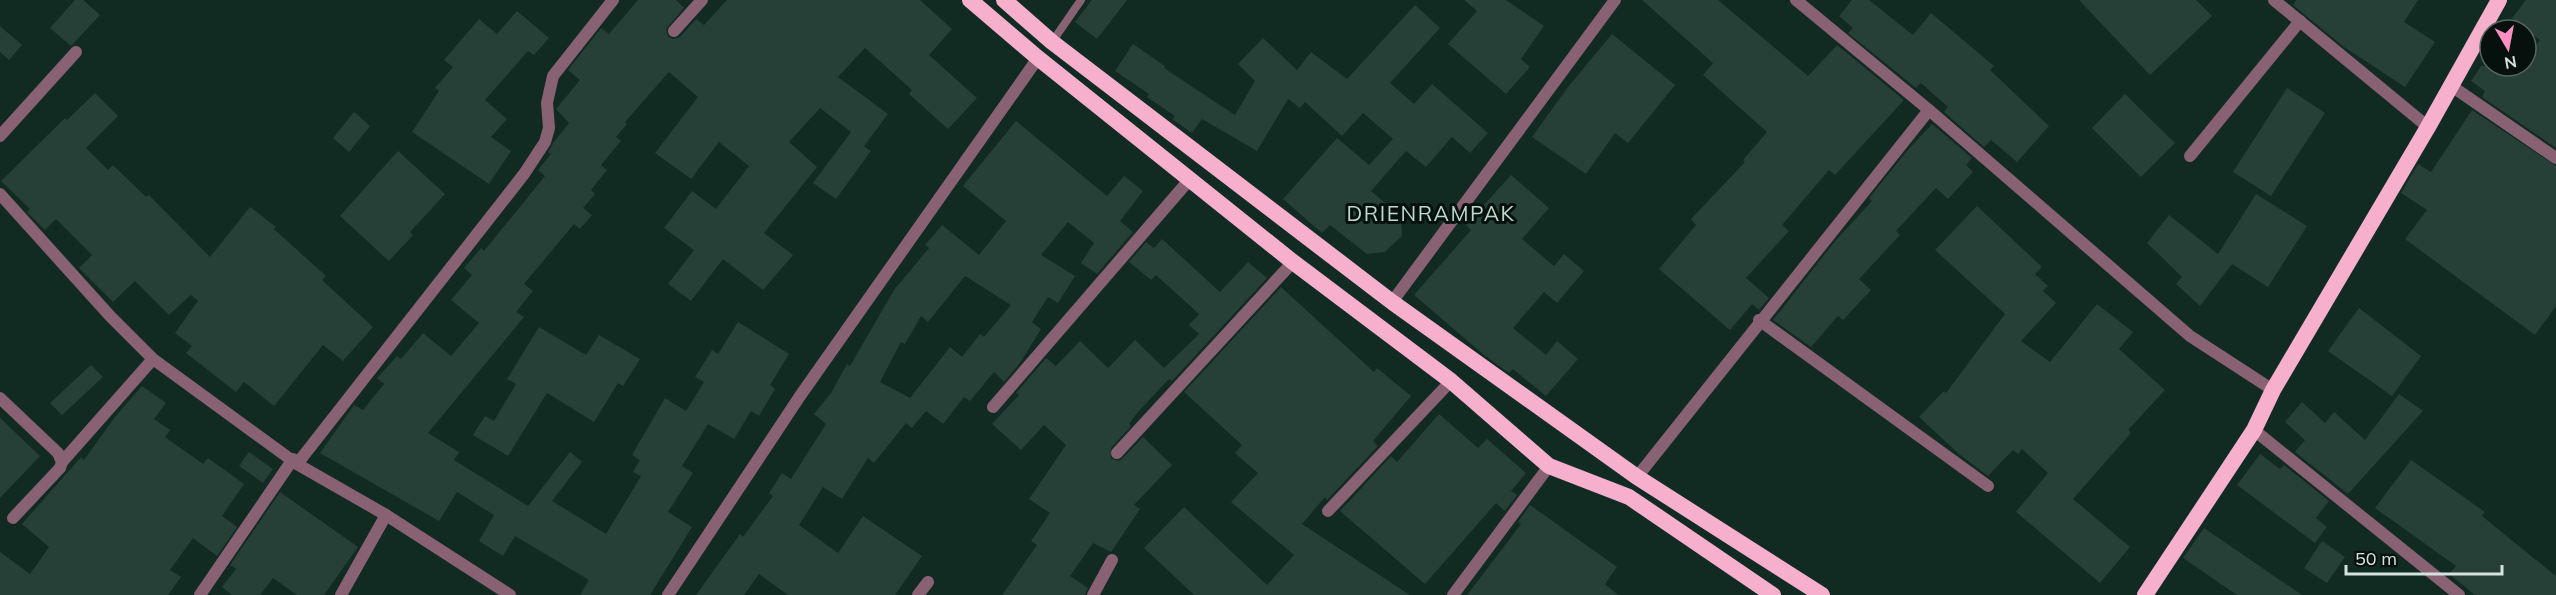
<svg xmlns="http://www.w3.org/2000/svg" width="2556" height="595" viewBox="0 0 2556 595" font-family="Mulish,sans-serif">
  <rect width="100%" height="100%" fill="#112a22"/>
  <g fill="#263f37" fill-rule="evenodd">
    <path d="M75,0H83L100,15L71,46L50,28Z"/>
    <path d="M638,0H676L684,8L666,29L668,37L673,39L680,37L696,19L704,25L727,0H920L952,29L929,55L977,98L948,129L909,94L912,90L865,48L838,77L888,114L864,146L871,151L836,199L813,183L851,132L820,108L789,142L817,167L764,233L793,255L763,290L723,259L691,301L668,284L694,250L664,228L692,191L716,209L749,166L719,142L691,179L655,153L698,97L669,72L625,122L627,124L616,137L621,141L601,165L607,170L591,190L595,194L583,208L592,215L580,229L574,224L524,284L533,291L516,312L524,317L428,433L459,452L454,460L528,506L570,452L582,462L552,501L606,534L641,476L633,472L640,460L632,455L665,398L686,411L704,382L695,377L712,350L718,354L738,322L789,354L770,385L775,389L759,416L751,411L734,439L708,424L682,466L693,473L668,512L692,527L650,595H580L589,580L515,536L503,556L479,541L494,515L457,492L439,521L320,453L354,405L363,410L384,384L377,378L397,356L401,359L423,333L451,356L479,323L451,300L472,275L464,268L481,248L484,251L545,176L538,170L551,154L548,152L554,142L569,123L556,109L580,80L568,70L601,28L609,34Z"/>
    <path d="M1092,0H1127L1097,39L1075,22Z"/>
    <path d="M1464,0H1506L1544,26L1521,59L1530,67L1506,94L1448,44L1477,11Z"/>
    <path d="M1642,0H1718L1808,76L1837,45L1904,100L1835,175L1829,170L1782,225L1789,231L1746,278L1769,298L1759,310L1752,304L1730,330L1659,269L1696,225L1691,219L1745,162L1743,160L1767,132L1703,75L1713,63Z"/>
    <path d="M1852,0H1869L1913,35L1931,13L1994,66L1990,70L2049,126L2017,162L1991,140L1984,147L1944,112L1948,107L1921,83L1916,88L1848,33L1853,28L1839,16Z"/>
    <path d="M2079,0H2196L2212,16L2150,75Z"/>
    <path d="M2296,0H2418L2404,22L2435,42L2405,87L2344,47L2293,5Z"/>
    <path d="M2526,0H2556V148L2482,97L2485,91L2471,81L2481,66H2526V58L2540,40L2512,18Z"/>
    <path d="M1415,5L1440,28L1390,83L1414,104L1432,84L1488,133L1470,153L1452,137L1426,167L1406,151L1371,191L1401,217L1402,236L1385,252L1367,254L1330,225L1322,233L1283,199L1337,138L1369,165L1393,139L1363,113L1342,136L1305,102L1300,108L1288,99L1257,151L1202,119L1192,133L1172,119L1175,116L1147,97L1149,94L1115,71L1133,44L1165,66L1164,68L1235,115L1255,81L1238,64L1263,38L1297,70L1311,52L1347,79Z"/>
    <path d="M517,11L549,38L534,55L528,51L485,100L507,119L491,137L511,151L489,184L412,132L439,91L435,88L453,67L444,60L479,19L497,34Z"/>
    <path d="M0,26L22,45L9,60L0,52Z"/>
    <path d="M1612,34L1675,85L1628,143L1615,133L1586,174L1532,137L1568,87Z"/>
    <path d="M2287,88L2325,113L2271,196L2233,172Z"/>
    <path d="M95,93L118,116L86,148L108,170L113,165L146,197L149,195L210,257L250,207L276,227L274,229L326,276L322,280L373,327L343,361L323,345L274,406L244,382L236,392L186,353L192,346L175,333L198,301L191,295L169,315L135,281L113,302L79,268L92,255L56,219L45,230L27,212L30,209L1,181L65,118L67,120Z"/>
    <path d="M2125,94L2175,143L2141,177L2092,128Z"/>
    <path d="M2472,110L2556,166V306L2535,335L2405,239L2427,210L2401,193L2418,164L2431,172Z"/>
    <path d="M354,112L370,126L349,152L333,138Z"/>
    <path d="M1016,121L1107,196L1124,176L1143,191L1120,221L1133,232L1097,274L1081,263L1094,243L1068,222L1041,255L1075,276L1058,303L1048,297L1032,322L1041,329L1020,363L1004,382L994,372L970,401L964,397L943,424L926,411L912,428L906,423L874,463L868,458L842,499L823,487L799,525L838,553L863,516L922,556L895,595H788L759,574L744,595H696L740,534L743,537L773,496L769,493L782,473L791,479L826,424L814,414L831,393L847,364L850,366L894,290L929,248L925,245L942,225L979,255L1006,221L963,186ZM965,276L1011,305L984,337L980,334L962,357L950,347L910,398L880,382L901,342L905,344L921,316L928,322Z"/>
    <path d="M1932,124L1972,158L1966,165L1973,172L1948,199L1936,188L1896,231L1900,235L1859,279L1871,290L1843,320L1838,316L1811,347L1773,320L1836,240L1872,201L1869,198L1907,151Z"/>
    <path d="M398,151L445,194L410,232L413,235L389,261L340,216Z"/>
    <path d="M1511,175L1549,208L1522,239L1554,266L1564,254L1584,271L1557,303L1544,292L1513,328L1546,355L1557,341L1578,359L1546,396L1513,369L1509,373L1484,355L1414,295L1471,230L1466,225Z"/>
    <path d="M2256,194L2307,226L2268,287L2232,264L2200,306L2176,284L2182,277L2147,243L2169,215L2218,254Z"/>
    <path d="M1977,206L2042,267L2035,274L2048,286L2043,291L2056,303L2021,341L2050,362L2097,304L2133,332L2119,349L2165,390L2128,430L2131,433L2073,499L2130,547L2100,583L2016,512L2048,473L2022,449L2018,454L2013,450L1988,476L1959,454L1919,417L1944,391L1946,393L2005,314L1935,250Z"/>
    <path d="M1162,239L1220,292L1248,262L1267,278L1172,381L1169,379L1137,413L1129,424L1131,426L1111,448V459L1120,461L1143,437L1172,465L1134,505L1140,509L1111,552L1093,543L1070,576L1088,588L1085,595H1002L1037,545L1031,541L1050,513L1029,499L1066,445L1044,425L1021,450L992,424L1019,395L1016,393L1046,358L1056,366L1080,341L1108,368L1135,340L1164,368L1199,334L1189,325L1199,314L1156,275L1151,280L1129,262L1146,242L1154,248Z"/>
    <path d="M1281,287L1374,372L1377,368L1411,396L1373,441L1378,446L1327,500L1325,497L1302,524L1410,595H1194L1144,548L1184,507L1267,585L1294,555L1231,502L1258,473L1235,453L1242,445L1184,392Z"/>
    <path d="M2359,308L2421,356L2392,396L2328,351Z"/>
    <path d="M539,327L586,355L599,335L640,359L623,386L618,383L594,422L547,393L508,456L473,435L485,416L494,421L516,384L507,379Z"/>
    <path d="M91,365L103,377L62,415L50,403Z"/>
    <path d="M142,386L166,403L154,419L170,430L165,437L203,464L208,458L244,484L222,516L237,527L217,556L193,538L170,570L181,577L168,595H0V552L30,574L49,547L22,524L81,457L84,460L115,417Z"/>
    <path d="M2399,394L2423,411L2348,494L2295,452L2305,440L2285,422L2302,402L2325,423L2334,412L2365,440Z"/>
    <path d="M1439,414L1478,448L1487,439L1526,473L1511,491L1517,495L1505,511L1496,503L1425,584L1340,511L1391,456L1397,462Z"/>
    <path d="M0,418L40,456L0,498Z"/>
    <path d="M249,452L273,469L263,483L239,466Z"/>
    <path d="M2260,454L2280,469L2284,465L2329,501L2316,518L2327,527L2315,543L2237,485Z"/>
    <path d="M2411,460L2485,512L2482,516L2556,576V595H2475L2449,574L2456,566L2375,508Z"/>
    <path d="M280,492L358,547L324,595H297L273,578L260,595H232L222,587L236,569L230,565Z"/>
    <path d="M1530,505L1617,567L1605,584L1618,595H1467L1521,524L1518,522Z"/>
    <path d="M2204,528L2302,595H2237L2183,558Z"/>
    <path d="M2322,541L2345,557L2327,583L2304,568Z"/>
  </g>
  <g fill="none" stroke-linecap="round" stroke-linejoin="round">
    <path stroke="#886172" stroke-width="8" d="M1052,42L1081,0"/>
    <g stroke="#886172" stroke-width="12">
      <path d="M1796,0L1929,110L2190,336L2273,390"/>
      <path d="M674,31L702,0"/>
      <path d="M2450,85L2556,158"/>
      <path d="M0,136L76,52"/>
      <path d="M2190,156L2300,21"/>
      <path d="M0,194L110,316L153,359L297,464L386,515L510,595"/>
      <path d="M1392,302L1615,0"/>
      <path d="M1759,320L1988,486"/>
      <path d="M0,398L58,453L62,462L60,468L13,518"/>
      <path d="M993,407L1190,179"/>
      <path d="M2254,430L2459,595"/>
      <path d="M1117,453L1293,262"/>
      <path d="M62,462L153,359"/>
      <path d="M297,464L524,174L545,142L549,128L547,103L553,76L613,0"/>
      <path d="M1637,477L1929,110"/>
      <path d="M1328,511L1451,381"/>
      <path d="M200,595L293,459"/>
      <path d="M341,595L386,515"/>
      <path d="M668,595L800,396L1038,58"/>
      <path d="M918,595L928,582"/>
      <path d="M1093,595L1112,560"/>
      <path d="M1453,595L1549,466"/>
    </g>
    <path stroke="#886172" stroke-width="12" d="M2274,0L2428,127"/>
    <g stroke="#f6b0ce" stroke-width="16">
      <path d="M970,0L1038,58L1293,262L1451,381L1549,466L1629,497L1773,595"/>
      <path d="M1004,0L1052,42L1392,302L1637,477L1822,595"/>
      <path d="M2145,595L2254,430L2273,390L2428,127L2499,0"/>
    </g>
  </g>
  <g text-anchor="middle" stroke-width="6" stroke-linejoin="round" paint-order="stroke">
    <g font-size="21" letter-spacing="1.5" fill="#bbd9cd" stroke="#06100c">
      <text x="1431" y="221">DRIENRAMPAK</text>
    </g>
  </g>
  <g transform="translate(2508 48) rotate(170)"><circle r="28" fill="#06100c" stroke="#586460" stroke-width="1.5"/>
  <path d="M0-4.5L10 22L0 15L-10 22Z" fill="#fc8fc1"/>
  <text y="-9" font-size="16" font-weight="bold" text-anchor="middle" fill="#d4e3dd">N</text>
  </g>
  <path d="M2346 565v9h156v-9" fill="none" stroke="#d4e3dd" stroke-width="3"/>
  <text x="2355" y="565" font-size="18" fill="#d4e3dd" stroke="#06100c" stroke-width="4.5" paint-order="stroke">50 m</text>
</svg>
